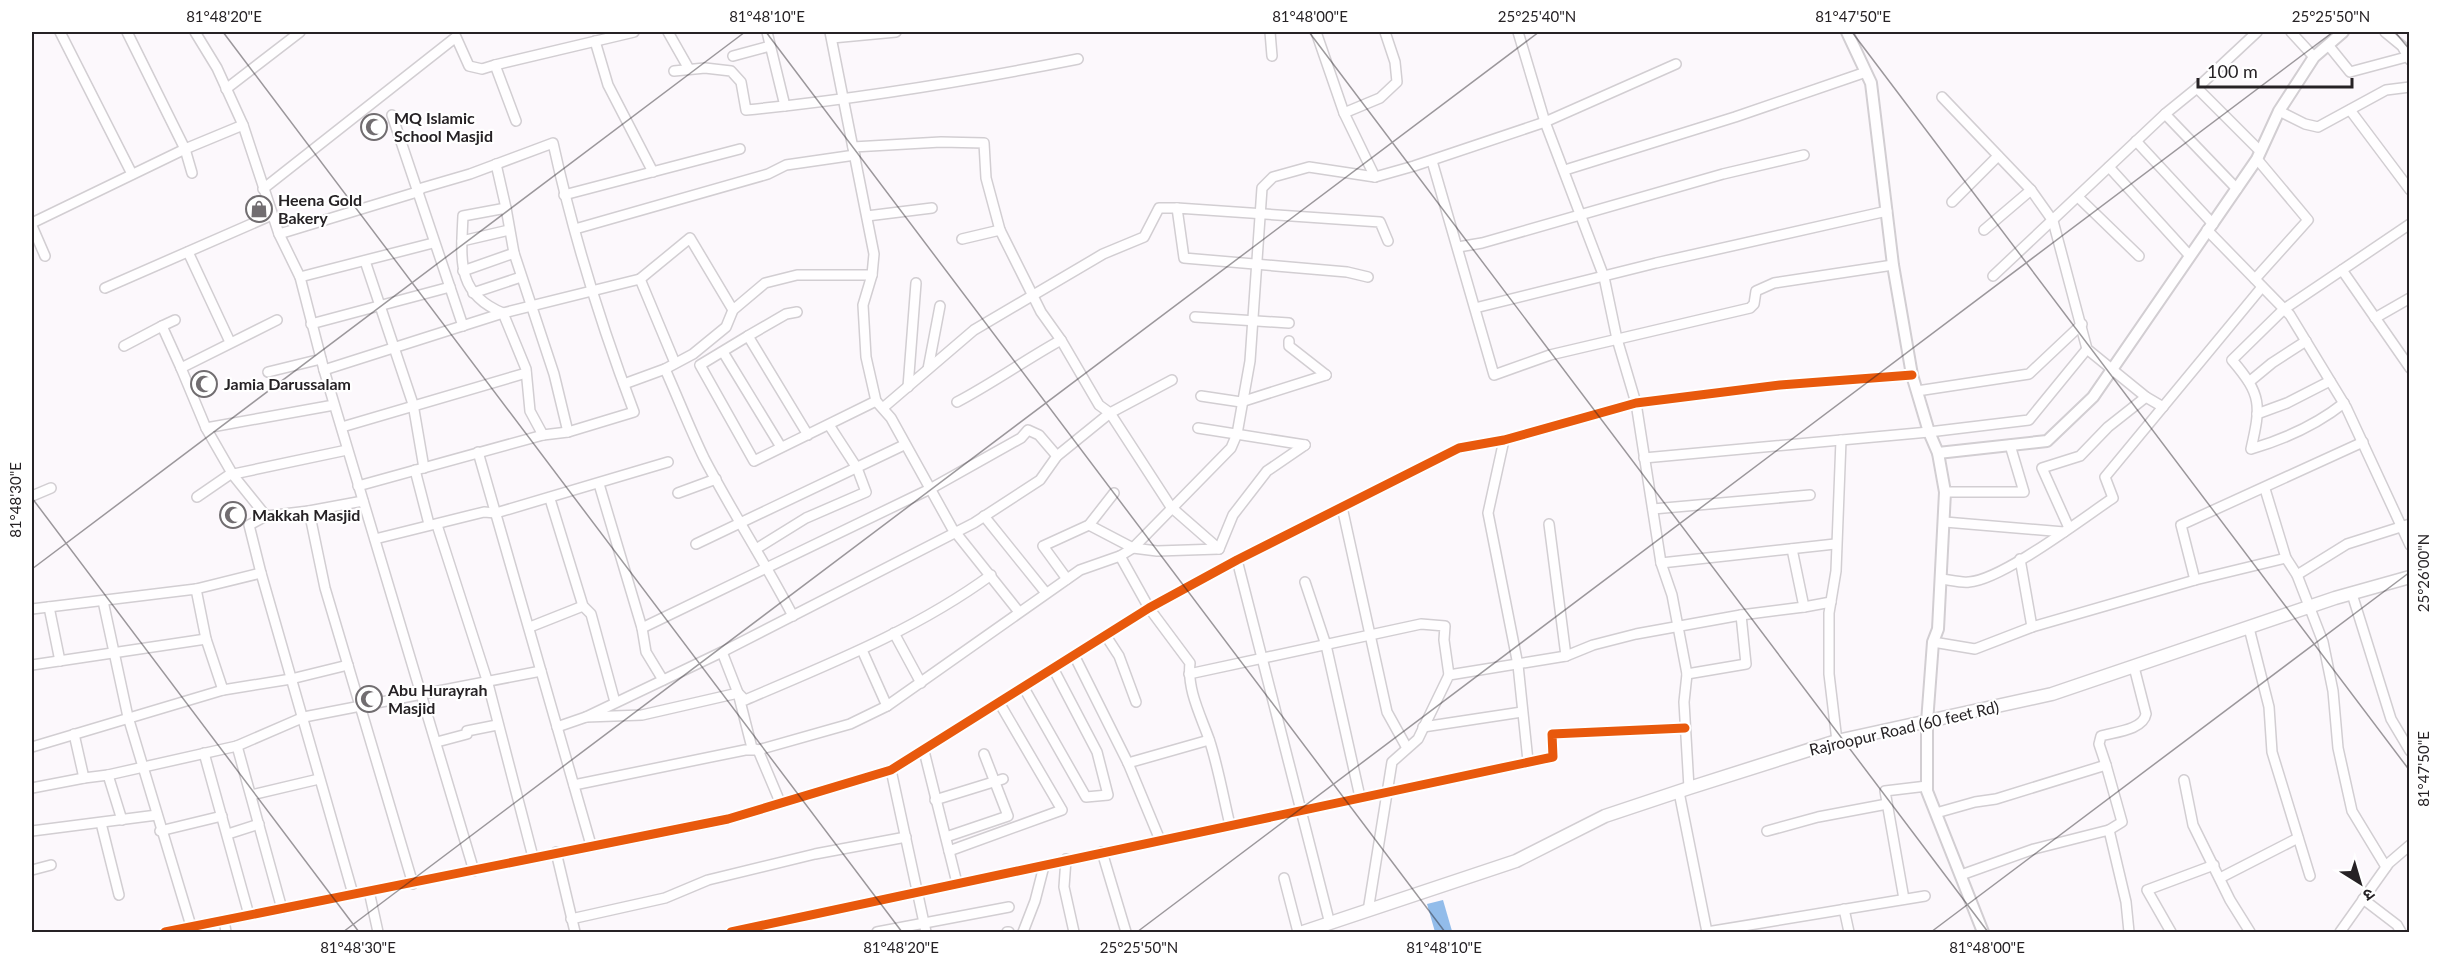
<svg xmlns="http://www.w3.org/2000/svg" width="2441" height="964" viewBox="0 0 2441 964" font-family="Lato,'Noto Sans Devanagari',sans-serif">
  <rect width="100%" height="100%" fill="#fcf8fc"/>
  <path fill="#92bcea" d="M1443,900L1452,931L1435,932L1427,904Z"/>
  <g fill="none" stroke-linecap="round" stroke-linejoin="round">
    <defs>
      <g id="minor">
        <path d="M60,32L132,174"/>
        <path d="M127,32L185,149L192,173"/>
        <path d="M195,32L217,68L243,125L279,234L300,277L324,370L474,871"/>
        <path d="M668,32L689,69"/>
        <path d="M767,32L785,106"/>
        <path d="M830,32L874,254L872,275L863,305L866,357L876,401L891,418L952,528L1019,612"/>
        <path d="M1270,32L1272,56"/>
        <path d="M1316,32L1344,113L1375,177"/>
        <path d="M1518,32L1545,122L1604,277L1617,339L1636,403L1661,563L1672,595L1687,674L1684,702L1689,788"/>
        <path d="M2291,32L2314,57"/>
        <path d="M2385,32L2402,46L2410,60"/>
        <path d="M832,38L896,32"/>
        <path d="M595,41L608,85L653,172"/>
        <path d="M2329,46L2350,72L2410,56"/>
        <path d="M733,56L770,46"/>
        <path d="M495,65L634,32"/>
        <path d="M674,71L705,68L731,71L741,82L746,110C858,99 968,81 1078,59"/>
        <path d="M2197,88L2257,32"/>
        <path d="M226,89L300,32"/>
        <path d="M1942,97L2031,190L2053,221L2087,349L2146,397L2163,407"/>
        <path d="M2350,110L2410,190"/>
        <path d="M2279,111L2305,124L2318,127L2386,90L2410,87"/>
        <path d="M1344,113L1380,98L1397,82L1395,62L1385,32"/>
        <path d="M2165,114L2237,189"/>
        <path d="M392,115L463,326"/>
        <path d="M2136,141L2213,224"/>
        <path d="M853,147L941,142L984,143L986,178L1000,230"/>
        <path d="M1432,161L1494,375L1550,355L1750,308L1754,304L1756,291L1774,283L1893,265"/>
        <path d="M496,164L506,208"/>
        <path d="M2109,167L2190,256"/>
        <path d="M1565,170L1735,117L1866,72"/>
        <path d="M263,189L456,37L469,66L482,69L495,65L516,121"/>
        <path d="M564,195L740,149"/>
        <path d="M2078,197L2139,256"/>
        <path d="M1952,202L1998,156"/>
        <path d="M867,216L932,208"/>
        <path d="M32,223L185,149L243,125"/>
        <path d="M2410,224L2342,270L2410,368"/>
        <path d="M32,226L45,256"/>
        <path d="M575,229L768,174L786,165L855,155"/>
        <path d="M1984,230L2031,190"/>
        <path d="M2207,230L2290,315L2346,407L2410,545"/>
        <path d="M279,234L417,192L422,188L470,174L553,143C573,234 601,325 634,412L568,432L543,435L358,486"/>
        <path d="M962,239L1000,230L1041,312L1061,340L1099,405L1110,413L1171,507L1219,549"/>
        <path d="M462,241L509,230"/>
        <path d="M1458,247L1482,243L1723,174L1804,155"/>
        <path d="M188,252L230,342"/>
        <path d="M365,261L413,404L424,468"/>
        <path d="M2342,270L2284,309L2232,360C2262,395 2261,405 2251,449C2285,439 2315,426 2344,403"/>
        <path d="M463,271L514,253"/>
        <path d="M1993,276L2165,114L2197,88L2260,151"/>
        <path d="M300,277L433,243"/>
        <path d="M1368,277L1347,272L1184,258L1177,208L1380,222L1388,241"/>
        <path d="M640,279L690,238L733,310"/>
        <path d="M2255,279L2308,220L2257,159"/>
        <path d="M105,288L272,215"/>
        <path d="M473,293L521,277"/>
        <path d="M1475,308L1656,263L1887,211"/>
        <path d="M1195,317L1289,323"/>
        <path d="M2375,318L2410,298"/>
        <path d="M175,320L162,326L181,368"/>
        <path d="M311,324L450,287"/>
        <path d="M748,336L786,314L797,312"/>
        <path d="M1289,341V346L1326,375"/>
        <path d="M124,346L162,326"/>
        <path d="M723,352L781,447"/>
        <path d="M665,369C678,398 690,429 704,458C732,512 765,562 793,616"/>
        <path d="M928,369L940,306"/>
        <path d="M324,370L503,313L640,279L675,363"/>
        <path d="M268,372L321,359"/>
        <path d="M2249,382L2272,363L2306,341"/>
        <path d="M624,384L665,369L693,354L726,327L733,310L765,283L797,275H872"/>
        <path d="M908,387L916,283"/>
        <path d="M1917,391L2029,374L2082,324"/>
        <path d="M1201,396L1241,402L1326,375"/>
        <path d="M957,402C993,383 1025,360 1061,340"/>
        <path d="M884,407L974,330L1103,254L1144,237L1159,208H1177"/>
        <path d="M2257,414L2287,403L2330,381"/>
        <path d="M342,427L526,373"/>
        <path d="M206,428L334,405"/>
        <path d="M1198,428L1305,445"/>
        <path d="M543,435L530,411L526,369L503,313C456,294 461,260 463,216L506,208L514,253L554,374L568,432"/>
        <path d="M808,435L748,336L700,365L754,461L876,401"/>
        <path d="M1504,440L1488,513L1518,665L1528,761"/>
        <path d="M478,452L591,845"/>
        <path d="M1644,458L1929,432L2029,420L2087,349"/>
        <path d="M415,470L429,524"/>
        <path d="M599,484L642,628L646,652L663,680"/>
        <path d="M2265,489L2286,558L2297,575L2323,642L2333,691L2338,748L2352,811L2386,867"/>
        <path d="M1945,492H2024L2010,445"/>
        <path d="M678,493L716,479"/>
        <path d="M32,496L51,488"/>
        <path d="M197,497L229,475L347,450"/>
        <path d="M550,499L583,606L591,614L615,702"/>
        <path d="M1342,507L1387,712L1407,748"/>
        <path d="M1653,509L1810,495"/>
        <path d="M309,511L363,501"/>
        <path d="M266,516L233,475L206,428L181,368L277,320"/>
        <path d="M984,516L1046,593"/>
        <path d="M1945,522L2064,532"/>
        <path d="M1549,524L1566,656"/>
        <path d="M437,525L487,680L533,857"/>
        <path d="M1089,525L1133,548L1157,551L1219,549L1233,515L1267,471L1305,445"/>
        <path d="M2069,528L2042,468L2080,456L2108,427L2146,397"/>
        <path d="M375,539L484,512L496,513L668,462"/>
        <path d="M696,544L904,445"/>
        <path d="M756,549L806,518L866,492L857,468L829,425"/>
        <path d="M1120,556L1149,608L1190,663C1187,689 1200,714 1209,739C1218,766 1223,796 1230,825"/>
        <path d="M2020,559L2032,627"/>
        <path d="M1237,560L1330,924"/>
        <path d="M1661,563L1835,544"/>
        <path d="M2297,575L2347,544L2410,524"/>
        <path d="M1067,579L1043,546L1089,525L1114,493"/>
        <path d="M1942,579C1950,580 1961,583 1969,582C2002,580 2083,518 2113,498L2105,477L2262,287"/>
        <path d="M2195,580L2181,525L2363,442"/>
        <path d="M1305,582L1326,645L1360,797"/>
        <path d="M196,589L261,573"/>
        <path d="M2352,594L2391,719L2410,751"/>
        <path d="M103,601L128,717L191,926"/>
        <path d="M49,607L60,661"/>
        <path d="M1804,607L1831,602"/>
        <path d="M32,609L196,589L206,639L223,690L291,679L348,665"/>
        <path d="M530,627L583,606"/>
        <path d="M642,628L930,489L1021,438L1028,430L1039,435L1057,456"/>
        <path d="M2249,628L2269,707L2272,752L2310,876"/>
        <path d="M894,633L921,683"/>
        <path d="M1106,636L1119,656L1136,702"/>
        <path d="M1933,642L1975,649L2032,627L2195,580L2286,558"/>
        <path d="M862,650L887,706"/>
        <path d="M722,652L738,693L752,748L758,750L780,802"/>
        <path d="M1075,657L1128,763"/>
        <path d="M32,665L206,639"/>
        <path d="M1189,674L1421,624L1445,626L1444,640L1449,675"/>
        <path d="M1687,674L1746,664L1741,615L1804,607L1792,549"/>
        <path d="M1024,688L1086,797L1108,795L1097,752L1054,670"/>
        <path d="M586,717L642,715L738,693L745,700C829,664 916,630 991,575"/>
        <path d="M557,727L586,717L722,652L974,523L1040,480L1057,456L1110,413L1172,380"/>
        <path d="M1423,727L1522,712"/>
        <path d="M74,734L84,778L108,775L122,820"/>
        <path d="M1837,741L1829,674V613L1836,571L1841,440"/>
        <path d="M437,742L467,734V731L497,725"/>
        <path d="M237,746L304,717L541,671"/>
        <path d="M32,747L223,690"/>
        <path d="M924,751L957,883"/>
        <path d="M204,753L249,915"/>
        <path d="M2106,765L2099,744L2101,736C2115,732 2143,730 2146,714L2134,667"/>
        <path d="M891,770L926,932"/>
        <path d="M108,775L237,746L282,909"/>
        <path d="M2184,780L2193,825L2230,900L2250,932"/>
        <path d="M574,785L745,750H758L850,724L887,706L1080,570L1120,556L1133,548L1231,448L1237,434L1250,361L1262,188L1273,177L1309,167L1375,177L1414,166L1545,122L1676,64"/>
        <path d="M32,788L84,778"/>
        <path d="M1679,792L1707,932"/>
        <path d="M251,795L319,779"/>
        <path d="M935,800L1003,779"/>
        <path d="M1936,813L1975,802L1996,799L2106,765L2122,822L2109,830"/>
        <path d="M101,823L119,895"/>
        <path d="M32,831L157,815"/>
        <path d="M160,831L222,816"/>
        <path d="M1767,831L1818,817L1887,804"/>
        <path d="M228,834L259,824"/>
        <path d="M946,837L1008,816L984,754"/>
        <path d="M1160,840L1128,763L1209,740"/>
        <path d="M949,851L1062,810L1000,704"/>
        <path d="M556,852L575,932"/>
        <path d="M1102,852L1126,932"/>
        <path d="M1066,859L1064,887L1074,932"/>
        <path d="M32,870L51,865"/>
        <path d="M1961,875L2034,849L2109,830L2126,902L2129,932"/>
        <path d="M1284,878L1298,932"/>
        <path d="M2220,878L2298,838"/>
        <path d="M369,891L378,932"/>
        <path d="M353,894L261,573L249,525L266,516L309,511L325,588L413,884"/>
        <path d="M1904,899L1885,791L1927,786"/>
        <path d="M2363,899L2397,925L2401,932"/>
        <path d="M1844,909L1849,932"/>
        <path d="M1368,911L1392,762L1418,739L1449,675L1566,656L1593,645L1636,634L1741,615"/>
        <path d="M571,919L665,898L708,880L815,854L906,837"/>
        <path d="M224,920L226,932"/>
        <path d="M165,932L728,819L891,770L1149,608L1237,560L1459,448L1504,440L1636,403L1780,385L1912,375"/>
        <path d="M731,932L1553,757L1552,734L1685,728"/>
        <path d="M877,932L1009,907"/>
        <path d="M1007,932H1009"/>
        <path d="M1023,932L1035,901L1044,866"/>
        <path d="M1707,932L1925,896"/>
        <path d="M2171,932L2147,890L2214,865"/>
        <path d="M2340,932L2389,863L2410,845"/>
      </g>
      <g id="tertiary">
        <path d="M1847,32L1871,83L1893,265L1912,375L1929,432L1938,453L1945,492L1938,629L1933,642L1927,722V791L1983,932"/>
        <path d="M1938,453L2047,441L2093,397L2257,159L2279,111L2314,57L2343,32"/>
      </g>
      <path id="secondary" d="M1303,932L1516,861L1605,816L1689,788L1837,741L2052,694L2335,598L2410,577"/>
    </defs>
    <use href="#minor" stroke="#d2ced2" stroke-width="12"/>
    <use href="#tertiary" stroke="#d2ced2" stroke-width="14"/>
    <use href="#secondary" stroke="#d2ced2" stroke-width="15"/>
    <use href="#minor" stroke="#fffeff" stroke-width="9"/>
    <use href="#tertiary" stroke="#fffeff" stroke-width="10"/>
    <use href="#secondary" stroke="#fffeff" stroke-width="12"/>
    <defs>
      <g id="cycleway">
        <path d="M165,932L728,819L891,770L1149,608L1237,560L1459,448L1504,440L1636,403L1780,385L1912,375"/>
        <path d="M731,932L1553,757L1552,734L1685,728"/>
      </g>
    </defs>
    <use href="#cycleway" stroke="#fff" stroke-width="13"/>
    <use href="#cycleway" stroke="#e8590c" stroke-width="9"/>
  </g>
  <path fill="none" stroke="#262225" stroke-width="1.5" stroke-opacity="0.45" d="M223,32L902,932M766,32L1445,932M1309,32L1988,932M1852,32L2410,771M2395,32L2410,50M32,498L359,932M32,569L745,32M343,932L1539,32M1137,932L2333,32M1931,932L2410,572"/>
  <defs>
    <symbol id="mosque-ring" viewBox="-11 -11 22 22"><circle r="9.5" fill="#fff" stroke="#716d70" stroke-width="1.5"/><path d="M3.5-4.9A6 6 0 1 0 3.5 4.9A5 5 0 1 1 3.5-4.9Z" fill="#716d70"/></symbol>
    <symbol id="shop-ring" viewBox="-11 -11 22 22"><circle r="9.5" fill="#fff" stroke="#716d70" stroke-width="1.5"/><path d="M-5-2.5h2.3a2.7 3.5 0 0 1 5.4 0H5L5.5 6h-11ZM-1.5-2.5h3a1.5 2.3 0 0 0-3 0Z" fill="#716d70"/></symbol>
  </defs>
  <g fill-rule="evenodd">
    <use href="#mosque-ring" x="359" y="112" width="30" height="30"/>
    <use href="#shop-ring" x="244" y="194" width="30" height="30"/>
    <use href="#mosque-ring" x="189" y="369" width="30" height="30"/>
    <use href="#mosque-ring" x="218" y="500" width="30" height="30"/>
    <use href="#mosque-ring" x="354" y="684" width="30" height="30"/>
  </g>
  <g text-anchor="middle" stroke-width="4.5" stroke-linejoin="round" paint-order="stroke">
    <g font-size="16" font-weight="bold" fill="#262225" stroke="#fff" text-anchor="start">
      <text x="394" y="124">MQ Islamic<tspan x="394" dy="18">School Masjid</tspan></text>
      <text x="278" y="206">Heena Gold<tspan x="278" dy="18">Bakery</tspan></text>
      <text x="224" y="390">Jamia Darussalam</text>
      <text x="252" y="521">Makkah Masjid</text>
      <text x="388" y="696">Abu Hurayrah<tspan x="388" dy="18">Masjid</tspan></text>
    </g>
    <g font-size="16" fill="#262225" stroke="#fff">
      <text transform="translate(1904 728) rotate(-13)" y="6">Rajroopur Road (60 feet Rd)</text>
    </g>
  </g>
  <rect width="2441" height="964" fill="none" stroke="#ffffff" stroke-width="66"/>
  <g transform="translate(2360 883) rotate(143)" stroke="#ffffff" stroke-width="4.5" paint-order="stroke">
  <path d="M0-4.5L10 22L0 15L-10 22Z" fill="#262225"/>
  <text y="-9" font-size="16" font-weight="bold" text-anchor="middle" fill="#262225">उ</text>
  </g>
  <path d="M2198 78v9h154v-9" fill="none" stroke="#262225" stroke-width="3"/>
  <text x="2207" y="78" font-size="18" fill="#262225" stroke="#ffffff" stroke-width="4.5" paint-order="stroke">100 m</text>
  <rect x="33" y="33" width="2375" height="898" fill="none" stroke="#262225" stroke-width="2"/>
  <g font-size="15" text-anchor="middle" fill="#262225">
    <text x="224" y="22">81°48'20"E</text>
    <text x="767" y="22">81°48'10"E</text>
    <text x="1310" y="22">81°48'00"E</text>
    <text x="1537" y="22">25°25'40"N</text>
    <text x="1853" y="22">81°47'50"E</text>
    <text x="2331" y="22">25°25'50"N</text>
    <text transform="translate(16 500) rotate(-90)" y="5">81°48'30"E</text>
    <text transform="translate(2424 573) rotate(-90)" y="5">25°26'00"N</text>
    <text transform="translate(2424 769) rotate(-90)" y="5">81°47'50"E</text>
    <text x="358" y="953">81°48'30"E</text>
    <text x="901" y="953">81°48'20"E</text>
    <text x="1139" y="953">25°25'50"N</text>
    <text x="1444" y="953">81°48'10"E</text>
    <text x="1987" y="953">81°48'00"E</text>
  </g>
</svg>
